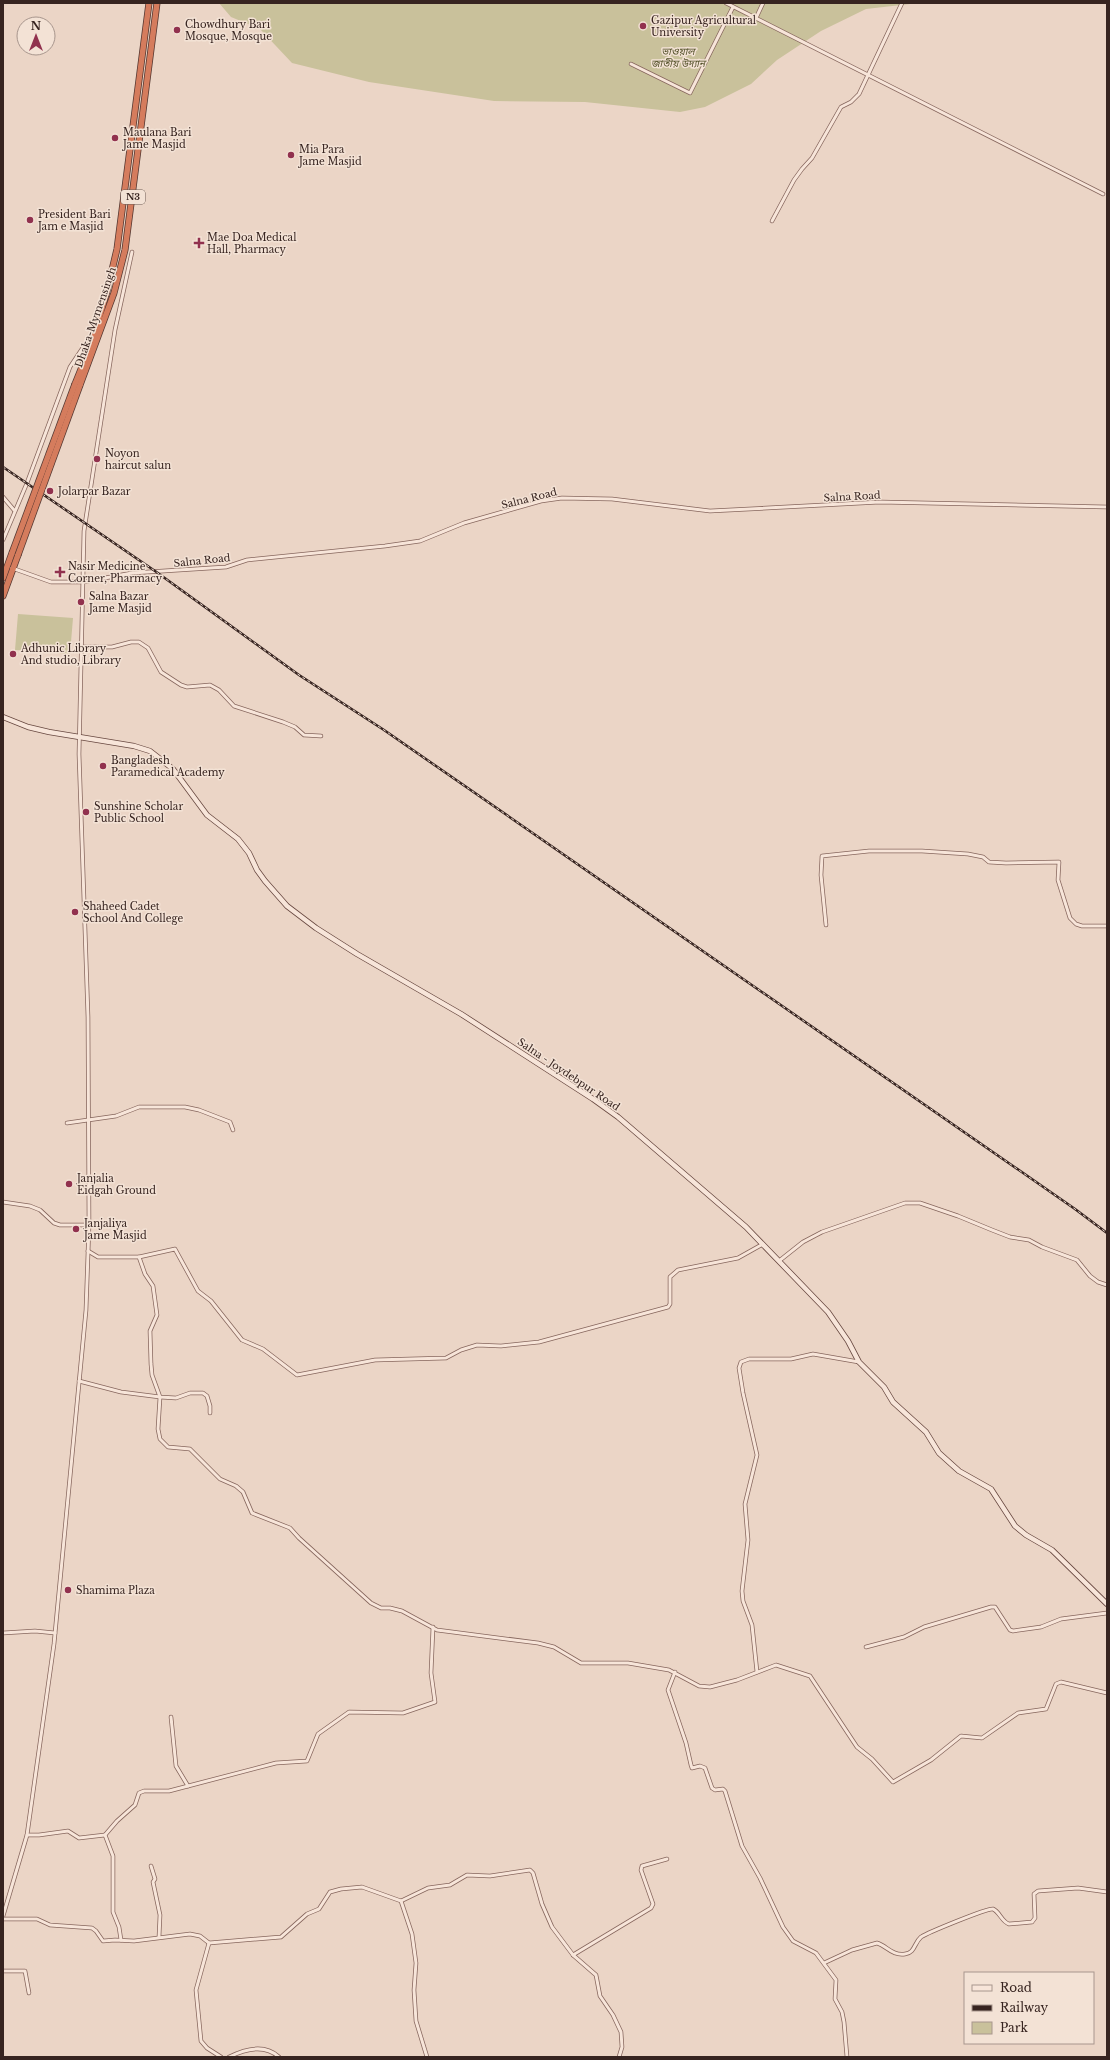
<svg xmlns="http://www.w3.org/2000/svg" width="1110" height="2060" viewBox="0 0 1110 2060" font-family="'Libre Baskerville','Noto Sans Bengali',serif">
  <rect width="100%" height="100%" fill="#ebd5c6"/>
  <g fill="#c9c19b">
    <path d="M219,3H919L866,9L821,31L777,60L751,84L705,107L680,112L585,102L494,101L369,82L292,63L260,29L231,17Z"/>
    <path d="M18,614L73,618L70,654L15,650Z"/>
  </g>
  <g fill="none" stroke-linecap="round" stroke-linejoin="round">
    <defs>
      <g id="street">
        <path d="M726,3L1103,194"/>
        <path d="M756,18L763,3"/>
        <path d="M631,64L690,93L733,7"/>
        <path d="M772,221L794,180L802,169L812,158L841,107L851,102L859,94L902,3"/>
        <path d="M3,497L14,510"/>
        <path d="M3,540L27,483L70,367L84,346L92,342"/>
        <path d="M12,568L51,582H83L132,573L226,567L247,560L385,546L420,541L464,523L541,501L562,498L612,499L710,511L880,502L1107,507"/>
        <path d="M82,647H112L131,642H139L148,648L161,672L181,685L187,687L210,685L219,690L234,706L283,722L295,727L304,735L321,736"/>
        <path d="M826,925L821,875L822,856L869,851H922L968,854L983,857L989,862L1006,863L1059,862L1058,880L1070,918L1076,924L1082,926H1107"/>
        <path d="M67,1123L116,1116L139,1107H185L199,1110L230,1122L233,1130"/>
        <path d="M3,1202L30,1206L40,1210L54,1223L60,1225H89"/>
        <path d="M88,1251L98,1257H139L145,1274L153,1286L157,1315L150,1331L151,1364L152,1375L160,1397L158,1429L160,1439L168,1447L190,1449L220,1479L236,1486L243,1492L252,1513L290,1528L299,1538L371,1603L381,1608H390L402,1611L437,1630L538,1643L554,1647L581,1663H628L669,1670L699,1686L710,1687L737,1680L776,1665L810,1676L857,1747L872,1759L893,1782L931,1760L961,1736L982,1738L1018,1713L1046,1709L1056,1684L1061,1682L1107,1693"/>
        <path d="M139,1257L175,1249L198,1291L211,1301L242,1340L263,1349L297,1375L375,1360L446,1358L461,1350L477,1345L501,1346L539,1342L668,1307L670,1304V1277L678,1270L738,1258L763,1244"/>
        <path d="M779,1261L803,1242L822,1232L905,1203H920L958,1216L992,1230L1010,1237L1029,1240L1042,1247L1077,1260L1090,1276L1098,1282L1107,1285"/>
        <path d="M79,1381L121,1392L160,1397L176,1398L190,1393H203L207,1396L210,1406V1413"/>
        <path d="M3,1633L35,1631L55,1633"/>
        <path d="M866,1647L904,1637L924,1627L991,1607H995L1010,1630L1013,1631L1041,1627L1061,1619L1107,1613"/>
        <path d="M675,1672L668,1690L686,1743L691,1765L692,1768L700,1766L705,1768L712,1788L715,1790L723,1789L725,1791L742,1846L760,1878L783,1927L793,1941L816,1953L836,1980L835,1999L842,2012L844,2022L847,2057"/>
        <path d="M757,1672L752,1625L743,1601L742,1591L748,1540L745,1504L757,1455L743,1393L739,1368L741,1362L749,1359H791L813,1354L859,1362"/>
        <path d="M171,1717L176,1766L188,1786"/>
        <path d="M27,1835H39L68,1831L79,1838L105,1835"/>
        <path d="M151,1866L155,1879L153,1882L160,1915L159,1937"/>
        <path d="M401,1901L412,1934L416,1963L414,1990L416,2021L427,2057"/>
        <path d="M3,1916L27,1835L54,1644L86,1310L89,1225L88,1017L79,754L84,531L115,330L132,252"/>
        <path d="M3,1919H37L50,1925L92,1928L96,1931L103,1941L115,1940L134,1941L190,1934L200,1936L209,1943L281,1937L307,1914L319,1909L330,1892L341,1889L362,1887L401,1901L428,1888L450,1885L467,1875L490,1876L530,1870L533,1873L542,1904L552,1927L573,1955L596,1975L600,1996L613,2015L621,2032L622,2047L619,2057"/>
        <path d="M121,1940L119,1927L113,1912V1856L105,1835L117,1821L135,1805L139,1793L144,1791H169L276,1763L307,1761L318,1734L349,1712L403,1713L435,1702L431,1673L433,1627"/>
        <path d="M209,1943L196,1990L201,2041L207,2048L221,2057"/>
        <path d="M573,1955L651,1908L653,1904L641,1870L642,1866L667,1859"/>
        <path d="M824,1963L852,1950L877,1943C887,1946 892,1956 905,1954C915,1953 914,1943 921,1937C927,1933 987,1908 993,1909C999,1911 1002,1922 1009,1924L1032,1922L1035,1918L1034,1894L1038,1891L1078,1888L1107,1892"/>
        <path d="M3,1971H25L29,1993"/>
        <path d="M229,2057C245,2049 265,2044 279,2057"/>
      </g>
      <path id="secondary" d="M3,717L28,727L49,732L134,746L150,751L173,769L207,815L238,839L249,853L257,870L265,881L287,906L316,928L357,954L461,1014L593,1099L618,1117L746,1227L828,1312L848,1341L859,1362L884,1387L893,1402L926,1432L939,1453L959,1471L991,1489L1015,1526L1026,1535L1052,1550L1107,1604"/>
      <g id="highway">
        <path d="M75,384L92,342L107,291L117,249L149,3"/>
        <path d="M80,385L114,293L125,250L157,3"/>
        <path d="M3,578L12,553"/>
        <path d="M3,596L18,555"/>
      </g>
    </defs>
    <use href="#street" stroke="#86665d" stroke-width="4.5"/>
    <use href="#secondary" stroke="#684840" stroke-width="6"/>
    <use href="#highway" stroke="#543731" stroke-width="7"/>
    <use href="#street" stroke="#f7e5d9" stroke-width="3"/>
    <use href="#secondary" stroke="#f7e5d9" stroke-width="4.5"/>
    <use href="#highway" stroke="#d57c5d" stroke-width="5.5"/>
    <defs>
      <path id="rail" d="M3,467L155,571L299,675L384,730L1075,1209L1107,1233"/>
    </defs>
    <use href="#rail" stroke="#372420" stroke-width="2.5"/>
    <use href="#rail" stroke="#f3e2d5" stroke-width="1" stroke-dasharray="3" stroke-linecap="butt"/>
    <defs>
      <g id="highway-bridge">
        <path d="M12,553L75,384"/>
        <path d="M18,555L80,385"/>
      </g>
    </defs>
    <use href="#highway-bridge" stroke="#543731" stroke-width="7" stroke-linecap="butt"/>
    <use href="#highway-bridge" stroke="#d57c5d" stroke-width="5.5"/>
  </g>
  <g fill="#91314e" stroke="#f3e2d5" stroke-width="1.5">
    <circle cx="643" cy="26" r="4"/>
    <circle cx="177" cy="30" r="4"/>
    <circle cx="115" cy="138" r="4"/>
    <circle cx="291" cy="155" r="4"/>
    <circle cx="30" cy="220" r="4"/>
    <path d="M197 237h4v4h4v4h-4v4h-4v-4h-4v-4h4z"/>
    <circle cx="97" cy="459" r="4"/>
    <circle cx="50" cy="491" r="4"/>
    <path d="M58 566h4v4h4v4h-4v4h-4v-4h-4v-4h4z"/>
    <circle cx="81" cy="602" r="4"/>
    <circle cx="13" cy="654" r="4"/>
    <circle cx="103" cy="766" r="4"/>
    <circle cx="86" cy="812" r="4"/>
    <circle cx="75" cy="912" r="4"/>
    <circle cx="69" cy="1184" r="4"/>
    <circle cx="76" cy="1229" r="4"/>
    <circle cx="68" cy="1590" r="4"/>
  </g>
  <g text-anchor="middle" stroke-width="3" stroke-linejoin="round" paint-order="stroke">
    <rect fill="#f3e2d5" stroke="#6f5d56" stroke-width="1" x="121" y="190" width="24" height="14" rx="3"/>
    <g font-size="9" font-weight="bold" fill="#372420">
      <text x="133" y="200">N3</text>
    </g>
    <g font-size="10" fill="#372420" stroke="#f3e2d5" text-anchor="start">
      <text x="651" y="24">Gazipur Agricultural<tspan x="651" dy="12">University</tspan></text>
      <text x="185" y="28">Chowdhury Bari<tspan x="185" dy="12">Mosque, Mosque</tspan></text>
      <text x="123" y="136">Maulana Bari<tspan x="123" dy="12">Jame Masjid</tspan></text>
      <text x="299" y="153">Mia Para<tspan x="299" dy="12">Jame Masjid</tspan></text>
      <text x="38" y="218">President Bari<tspan x="38" dy="12">Jam e Masjid</tspan></text>
      <text x="207" y="241">Mae Doa Medical<tspan x="207" dy="12">Hall, Pharmacy</tspan></text>
      <text x="105" y="457">Noyon<tspan x="105" dy="12">haircut salun</tspan></text>
      <text x="58" y="495">Jolarpar Bazar</text>
      <text x="68" y="570">Nasir Medicine<tspan x="68" dy="12">Corner, Pharmacy</tspan></text>
      <text x="89" y="600">Salna Bazar<tspan x="89" dy="12">Jame Masjid</tspan></text>
      <text x="21" y="652">Adhunic Library<tspan x="21" dy="12">And studio, Library</tspan></text>
      <text x="111" y="764">Bangladesh<tspan x="111" dy="12">Paramedical Academy</tspan></text>
      <text x="94" y="810">Sunshine Scholar<tspan x="94" dy="12">Public School</tspan></text>
      <text x="83" y="910">Shaheed Cadet<tspan x="83" dy="12">School And College</tspan></text>
      <text x="77" y="1182">Janjalia<tspan x="77" dy="12">Eidgah Ground</tspan></text>
      <text x="84" y="1227">Janjaliya<tspan x="84" dy="12">Jame Masjid</tspan></text>
      <text x="76" y="1594">Shamima Plaza</text>
    </g>
    <g font-size="10" font-style="italic" fill="#525028" stroke="#f3e2d5">
      <text x="678" y="55">ভাওয়াল<tspan x="678" dy="12">জাতীয় উদ্যান</tspan></text>
    </g>
    <g font-size="10" fill="#372420" stroke="#f3e2d5">
      <text transform="translate(95 317) rotate(-71)" y="4">Dhaka-Mymensingh</text>
      <text transform="translate(852 496) rotate(-3)" y="4">Salna Road</text>
      <text transform="translate(529 498) rotate(-14)" y="4">Salna Road</text>
      <text transform="translate(202 560) rotate(-6)" y="4">Salna Road</text>
      <text transform="translate(569 1074) rotate(34)" y="4">Salna - Joydebpur Road</text>
    </g>
  </g>
  <rect width="1110" height="2060" fill="none" stroke="#372420" stroke-width="8"/>
  <rect x="964" y="1972" width="130" height="72" fill="#f3e2d5" stroke="#a8968d"/>
  <rect x="972" y="1985" width="20" height="6" fill="#f7e5d9" stroke="#a8968d"/>
  <text x="1000" y="1992" font-size="12" fill="#372420">Road</text>
  <rect x="972" y="2005" width="20" height="6" fill="#372420" stroke="#a8968d"/>
  <text x="1000" y="2012" font-size="12" fill="#372420">Railway</text>
  <rect x="972" y="2022" width="20" height="12" fill="#c9c19b" stroke="#a8968d"/>
  <text x="1000" y="2032" font-size="12" fill="#372420">Park</text>
  <g transform="translate(36 36)"><circle r="19" fill="#f3e2d5" stroke="#a8968d"/>
  <path d="M0-3L7 15L0 10L-7 15Z" fill="#91314e"/>
  <text y="-6" font-size="11" font-weight="bold" text-anchor="middle" fill="#372420">N</text>
  </g>
</svg>
